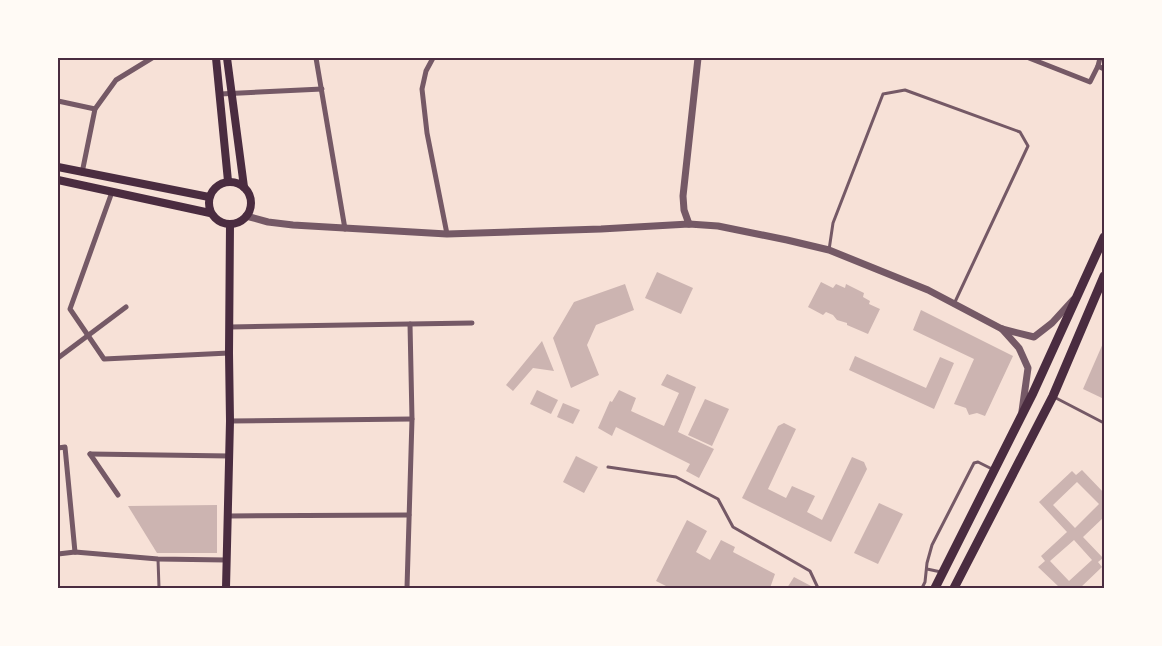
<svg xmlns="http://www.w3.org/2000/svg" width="1162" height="646" viewBox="0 0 1162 646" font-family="'PT Sans Narrow',sans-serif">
  <rect width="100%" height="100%" fill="#f7e1d7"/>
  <g fill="#ccb4b1" fill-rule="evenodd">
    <path d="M657,272L693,288L681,314L645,298Z"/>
    <path d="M821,282L833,288L836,284L845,288L846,284L864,293L863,297L870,301L869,304L880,309L868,334L847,325V323L837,320L833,315L826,312L823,315L808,307Z"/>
    <path d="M625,284L634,310L596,325L587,345L599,375L571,388L553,338L574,302Z"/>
    <path d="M921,310L1013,356L985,416L977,413L969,415L966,408L954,404L974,359L913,330Z"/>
    <path d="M542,341L554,371L533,368L513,391L506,385Z"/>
    <path d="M1104,341V399L1083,389Z"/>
    <path d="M855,356L926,388L940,357L954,363L934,409L849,370Z"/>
    <path d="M667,374L696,387L678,432L714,449L699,478L686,471L690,464L616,427L612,436L598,428L610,401L612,402L619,390L636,398L631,411L664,426L679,393L661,385Z"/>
    <path d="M537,390L558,400L551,414L530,404Z"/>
    <path d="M705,399L729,409L712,446L688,435Z"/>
    <path d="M563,403L580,410L573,424L557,417Z"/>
    <path d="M784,423L796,429L768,489L786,498L792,486L815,496L807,512L822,520L852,457L864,462L867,469L831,542L742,498L778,426Z"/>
    <path d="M576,456L598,467L584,493L563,482Z"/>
    <path d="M1082,470L1104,493V517L1083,537L1103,558L1098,562L1102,567L1080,588H1056L1058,586L1038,567L1045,561L1041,556L1067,532L1039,502L1072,471L1076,475ZM1077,482L1099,504L1075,528L1053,505ZM1074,540L1092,560L1069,581L1050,561Z"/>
    <path d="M879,503L903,514L878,564L854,553Z"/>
    <path d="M217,505V553H157L128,506Z"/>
    <path d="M687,520L707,531L696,552L710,560L721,540L735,547L733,552L775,574L770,588H666V586L656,581Z"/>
    <path d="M794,577L811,586L809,588H787Z"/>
  </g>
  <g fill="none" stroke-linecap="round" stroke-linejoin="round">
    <g stroke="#755966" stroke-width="3">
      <path d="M829,250L833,223L883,94L905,90L1020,132L1028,146L954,304"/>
      <path d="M1054,397L1104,423"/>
      <path d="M608,467L676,477L718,499L733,527L810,571L818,588"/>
      <path d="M158,559L159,588"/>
      <path d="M927,569L941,572"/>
      <path d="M922,588L925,582L927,563L932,545L974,463L978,462L994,470"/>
    </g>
    <g stroke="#755966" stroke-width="5">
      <path d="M316,58L345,229"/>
      <path d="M433,58L426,71L422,89L427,133L447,234"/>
      <path d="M1029,58L1090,82L1098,66L1104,69"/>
      <path d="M1098,66L1100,58"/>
      <path d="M220,94L322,89"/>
      <path d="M58,101L95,109"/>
      <path d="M82,173L95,109L116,80L152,58"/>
      <path d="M112,192L70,309L104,359L229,353"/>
      <path d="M230,327L472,323"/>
      <path d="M58,358L126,307"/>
      <path d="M230,421L412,419"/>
      <path d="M58,448L65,447L75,552"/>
      <path d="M90,454L230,456"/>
      <path d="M90,454L118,495"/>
      <path d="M229,516L409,515"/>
      <path d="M58,554L75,552L158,559L226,560"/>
      <path d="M407,588L412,419L410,324"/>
    </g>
    <g stroke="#755966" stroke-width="7">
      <path d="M246,216L268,222L293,225L447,234L601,229L689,224L718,226L787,240L829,250L928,290L1002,329L1034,337L1052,323L1073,300"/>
      <path d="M689,224L684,210L683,196L698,58"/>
      <path d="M1002,329L1019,348L1028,368L1022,411"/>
    </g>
    <g stroke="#4a2c40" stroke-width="8">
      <path d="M216,58L228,181"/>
      <path d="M227,58L244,187"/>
      <path d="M58,167L209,197"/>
      <path d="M58,180L210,213"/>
      <circle cx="230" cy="203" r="21"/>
      <path d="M226,588L230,421L229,353L230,225"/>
    </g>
    <g stroke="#4a2c40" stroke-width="9">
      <path d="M935,588L1033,393L1104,237"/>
      <path d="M954,588L1053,396L1104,276"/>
    </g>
  </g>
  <rect width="1162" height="646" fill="none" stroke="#fffaf5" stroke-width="118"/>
  <rect x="59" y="59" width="1044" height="528" fill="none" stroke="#4a2c40" stroke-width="2"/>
</svg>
